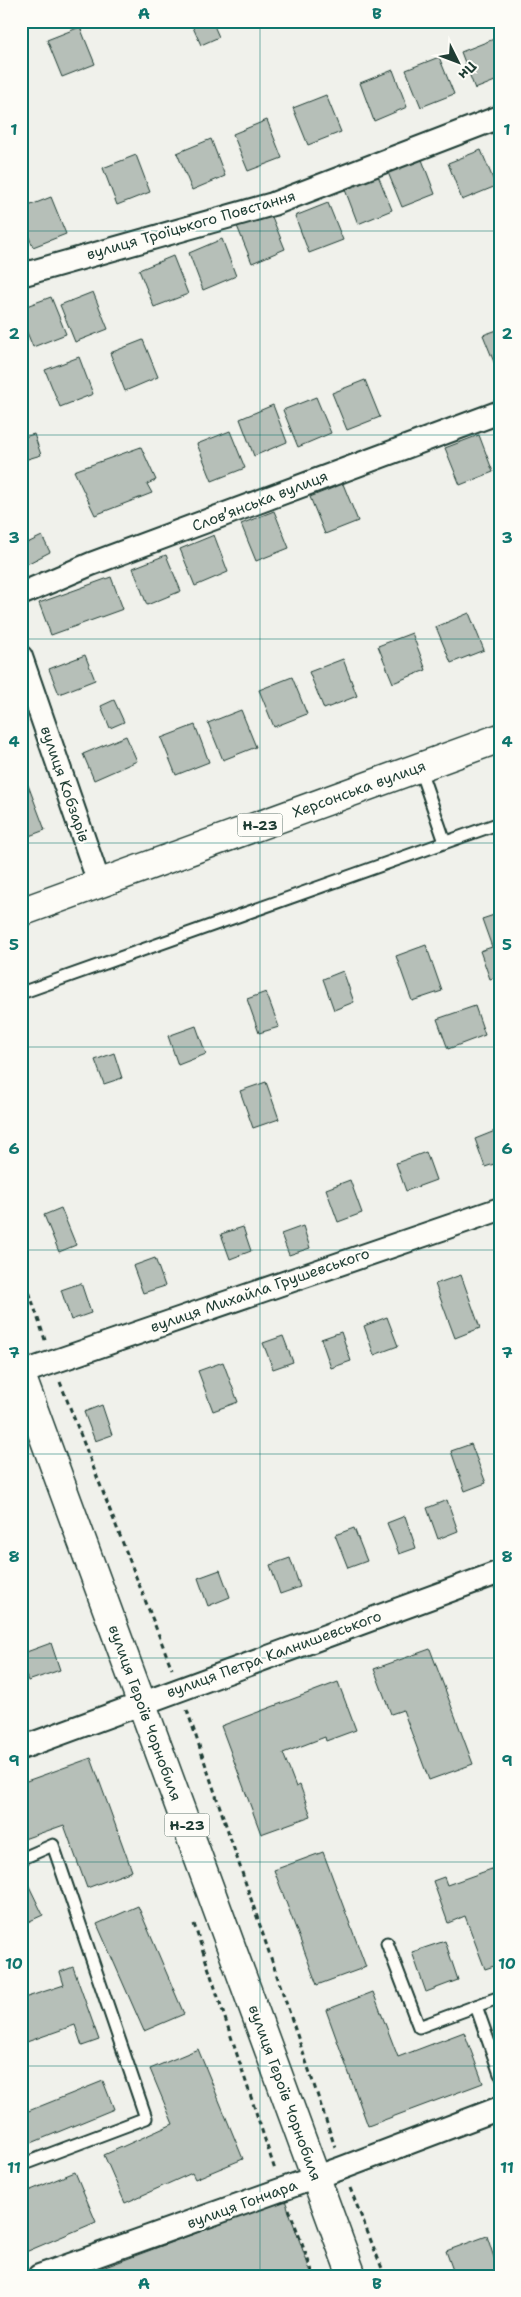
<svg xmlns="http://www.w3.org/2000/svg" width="521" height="2297" viewBox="0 0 521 2297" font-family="'Shantell Sans',sans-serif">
  <rect width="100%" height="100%" fill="#f0f1eb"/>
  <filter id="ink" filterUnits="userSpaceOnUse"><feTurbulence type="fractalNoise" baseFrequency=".02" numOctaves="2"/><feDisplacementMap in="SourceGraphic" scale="10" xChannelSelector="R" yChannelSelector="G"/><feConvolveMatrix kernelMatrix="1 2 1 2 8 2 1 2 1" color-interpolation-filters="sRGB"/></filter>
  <g filter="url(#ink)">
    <g fill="#b6bfb8" stroke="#1f3d34">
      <path d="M142,21H161L145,28Z"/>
      <path d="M190,21H212L219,37L201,45Z"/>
      <path d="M80,27L95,64L62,77L47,40Z"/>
      <path d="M494,39L500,53V79L475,89L461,52Z"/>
      <path d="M439,57L454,94L421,107L406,70Z"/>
      <path d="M393,70L407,107L374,121L360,83Z"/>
      <path d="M326,95L341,132L308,145L293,108Z"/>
      <path d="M267,120L282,158L248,171L233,134Z"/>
      <path d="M211,139L225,176L192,190L177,153Z"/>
      <path d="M481,150L496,186L462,200L448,163Z"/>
      <path d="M136,155L150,192L117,205L103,168Z"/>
      <path d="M421,157L435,194L402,207L387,170Z"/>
      <path d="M377,173L392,210L358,224L344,187Z"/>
      <path d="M51,197L66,234L33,247L21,218V209Z"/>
      <path d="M328,203L343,240L309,253L295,216Z"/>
      <path d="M270,212L285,249L252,263L237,226Z"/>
      <path d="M222,239L236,276L203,290L189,253Z"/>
      <path d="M173,256L188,294L154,307L139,270Z"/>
      <path d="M93,292L108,329L75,342L60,305Z"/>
      <path d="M51,297L66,334L33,347L21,318V308Z"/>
      <path d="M500,329V372H498L483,335Z"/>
      <path d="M143,340L158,377L125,391L110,353Z"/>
      <path d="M79,357L93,394L60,407L45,370Z"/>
      <path d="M365,380L380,417L347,430L332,393Z"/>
      <path d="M316,397L331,433L298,447L283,410Z"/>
      <path d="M273,405L287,442L254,456L240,419Z"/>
      <path d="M230,431L245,468L212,481L197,444Z"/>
      <path d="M34,434L41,455L21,461V438Z"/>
      <path d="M479,435L493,472L460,485L445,448Z"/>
      <path d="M141,447L156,480L147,484L152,493L95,515L74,471Z"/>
      <path d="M343,484L358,521L325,534L310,497Z"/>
      <path d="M274,511L289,548L256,561L241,524Z"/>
      <path d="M214,535L228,572L195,586L180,549Z"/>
      <path d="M42,536L50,552L21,567V546Z"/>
      <path d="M166,555L181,591L147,605L133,568Z"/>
      <path d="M111,577L123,609L51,635L39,603Z"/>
      <path d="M469,613L484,650L451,663L436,627Z"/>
      <path d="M412,633L426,670L393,683L378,646Z"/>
      <path d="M85,655L95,680L59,694L49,669Z"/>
      <path d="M343,659L357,696L324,709L309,672Z"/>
      <path d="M292,677L307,714L274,727L259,690Z"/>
      <path d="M114,700L124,722L110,728L101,706Z"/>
      <path d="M241,710L256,747L223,760L208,723Z"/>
      <path d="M195,725L209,762L176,775L161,738Z"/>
      <path d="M126,736L137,761L94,780L83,754Z"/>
      <path d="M28,785L45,830L21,839V788Z"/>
      <path d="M500,913V976L490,979L480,951L492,947L482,919Z"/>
      <path d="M426,945L442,991L412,1001L396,956Z"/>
      <path d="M343,971L354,1002L334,1010L323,979Z"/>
      <path d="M266,992L279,1027L259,1033L247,999Z"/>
      <path d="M475,1006L485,1035L448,1049L437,1019Z"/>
      <path d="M196,1026L206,1054L178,1065L168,1036Z"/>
      <path d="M114,1053L122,1078L104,1084L95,1060Z"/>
      <path d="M266,1082L279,1119L253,1128L240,1091Z"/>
      <path d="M500,1129V1162L485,1167L475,1139Z"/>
      <path d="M426,1152L436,1180L406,1191L396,1163Z"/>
      <path d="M350,1180L362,1213L338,1222L326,1189Z"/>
      <path d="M61,1208L76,1245L59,1252L44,1215Z"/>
      <path d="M303,1226L310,1248L289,1255L281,1234Z"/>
      <path d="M243,1227L251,1251L230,1259L221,1234Z"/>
      <path d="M155,1258L165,1286L143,1293L133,1266Z"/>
      <path d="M461,1275L480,1328L455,1338L435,1284Z"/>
      <path d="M81,1283L91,1313L71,1320L61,1290Z"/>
      <path d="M387,1317L398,1346L374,1355L364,1326Z"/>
      <path d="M341,1332L351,1361L331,1368L321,1339Z"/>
      <path d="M283,1336L293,1362L273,1369L263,1343Z"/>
      <path d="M223,1362L238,1402L213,1411L198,1371Z"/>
      <path d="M102,1405L112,1435L95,1441L84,1412Z"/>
      <path d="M471,1444L486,1483L465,1491L451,1451Z"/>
      <path d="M447,1500L458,1531L438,1539L427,1508Z"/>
      <path d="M405,1516L416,1548L399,1554L387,1523Z"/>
      <path d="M354,1528L367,1561L348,1568L335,1535Z"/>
      <path d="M290,1558L300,1587L280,1594L270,1565Z"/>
      <path d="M220,1570L230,1597L208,1606L198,1578Z"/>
      <path d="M51,1643L60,1670L28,1681L21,1661V1654Z"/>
      <path d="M430,1649L473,1764L429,1780L403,1710L391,1714L374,1669Z"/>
      <path d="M338,1682L356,1730L326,1741L325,1737L283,1753L296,1787L300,1785L311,1816L261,1834L221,1726Z"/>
      <path d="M91,1758L132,1871L87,1888L64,1825L21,1840V1783Z"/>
      <path d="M323,1852L366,1967L317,1985L274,1870Z"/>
      <path d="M500,1866V1937L498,1938L500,1964L485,1969L465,1916L448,1923L433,1881L444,1877L447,1885Z"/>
      <path d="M26,1880L43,1915L21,1925V1883Z"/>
      <path d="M138,1906L184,2014L144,2031L97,1924Z"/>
      <path d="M445,1941L458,1980L426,1992L412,1952Z"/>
      <path d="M73,1967L99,2040L82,2046L75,2025L21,2044V1999L64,1985L60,1972Z"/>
      <path d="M373,1992L398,2057L464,2032L483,2083L368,2126L326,2010Z"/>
      <path d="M198,2049L243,2159L195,2179L192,2173L125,2203L104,2155L173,2124L150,2069Z"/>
      <path d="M103,2081L114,2109L29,2144L21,2124V2114Z"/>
      <path d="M75,2172L96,2222L21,2254V2194Z"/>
      <path d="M285,2200L312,2276H81Z"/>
      <path d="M487,2236L500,2276H455L446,2251Z"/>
    </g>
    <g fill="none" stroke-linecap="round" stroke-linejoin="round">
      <defs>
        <g id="service">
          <path d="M419,767L445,842"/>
          <path d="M21,993L500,823"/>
          <path d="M21,1859L53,1845L146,2118L21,2165"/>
          <path d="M387,1943L419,2027L476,2006"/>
          <path d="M500,1997L476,2006L500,2074"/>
        </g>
        <g id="minor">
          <path d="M21,275L273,204L500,117"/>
          <path d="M21,594L91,564L500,412"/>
          <path d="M21,657L99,883"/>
          <path d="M21,1373L500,1209"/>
          <path d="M21,1748L500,1572"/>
          <path d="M39,2276L342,2168L500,2108"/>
        </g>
        <g id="primary">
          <path d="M21,912L500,738"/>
          <path d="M21,1375L352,2276"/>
        </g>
      </defs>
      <use href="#service" stroke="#1f3d34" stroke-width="15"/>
      <use href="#minor" stroke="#1f3d34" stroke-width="26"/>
      <use href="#primary" stroke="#1f3d34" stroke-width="31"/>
      <g stroke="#1f3d34" stroke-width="3" stroke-dasharray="5 4" stroke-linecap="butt">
        <path d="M21,1267L46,1343"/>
        <path d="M60,1382L172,1669"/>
        <path d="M187,1710L335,2147"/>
        <path d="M194,1924L275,2170"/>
        <path d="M350,2188L385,2276"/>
        <path d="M289,2209L314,2276"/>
      </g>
      <use href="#service" stroke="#fdfcf7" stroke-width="11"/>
      <use href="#minor" stroke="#fdfcf7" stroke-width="22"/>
      <use href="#primary" stroke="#fdfcf7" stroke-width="28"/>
    </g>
  </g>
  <path fill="none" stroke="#0f766e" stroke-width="1" stroke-opacity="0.55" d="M260,21V2276M21,231H500M21,435H500M21,639H500M21,843H500M21,1047H500M21,1250H500M21,1454H500M21,1658H500M21,1862H500M21,2066H500"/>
  <g text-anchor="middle" stroke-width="4.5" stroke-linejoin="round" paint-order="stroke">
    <g fill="#fdfcf7" stroke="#62766e" stroke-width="1">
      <rect x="237.5" y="813.5" width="45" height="23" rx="4"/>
      <rect x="164.5" y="1813.5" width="45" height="23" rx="4"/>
    </g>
    <g font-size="14" font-weight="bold" fill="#1f3d34">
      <text x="260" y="830">Н-23</text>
      <text x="187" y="1830">Н-23</text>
    </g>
    <g font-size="15" fill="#1f3d34" stroke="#fdfcf7">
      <text transform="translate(191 225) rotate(-16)" y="5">вулиця Троїцького Повстання</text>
      <text transform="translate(260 501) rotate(-21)" y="5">Словʼянська вулиця</text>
      <text transform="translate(65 784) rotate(71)" y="5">вулиця Кобзарів</text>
      <text transform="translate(359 789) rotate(-20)" y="5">Херсонська вулиця</text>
      <text transform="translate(260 1290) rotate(-19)" y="5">вулиця Михайла Грушевського</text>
      <text transform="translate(274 1654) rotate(-20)" y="5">вулиця Петра Калнишевського</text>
      <text transform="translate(145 1713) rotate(70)" y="5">вулиця Героїв Чорнобиля</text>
      <text transform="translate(285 2093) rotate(70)" y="5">вулиця Героїв Чорнобиля</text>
      <text transform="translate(242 2204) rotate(-20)" y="5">вулиця Гончара</text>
    </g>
  </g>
  <rect width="521" height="2297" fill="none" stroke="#fdfcf7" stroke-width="55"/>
  <g transform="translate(458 62) rotate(132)" stroke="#fdfcf7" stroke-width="4" paint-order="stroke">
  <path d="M0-4L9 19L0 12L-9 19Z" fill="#1f3d34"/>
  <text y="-8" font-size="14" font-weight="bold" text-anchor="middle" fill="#1f3d34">Пн</text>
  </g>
  <rect x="28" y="28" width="466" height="2242" fill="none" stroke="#0f766e" stroke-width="2"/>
  <g font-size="16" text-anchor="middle" font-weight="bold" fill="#0f766e">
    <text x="144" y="19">A</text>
    <text x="377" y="19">B</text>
    <text x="14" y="135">1</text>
    <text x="507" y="135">1</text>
    <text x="14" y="339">2</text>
    <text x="507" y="339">2</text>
    <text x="14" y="543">3</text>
    <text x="507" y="543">3</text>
    <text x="14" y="747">4</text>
    <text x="507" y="747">4</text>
    <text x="14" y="950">5</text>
    <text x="507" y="950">5</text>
    <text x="14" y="1154">6</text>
    <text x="507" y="1154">6</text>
    <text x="14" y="1358">7</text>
    <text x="507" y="1358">7</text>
    <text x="14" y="1562">8</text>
    <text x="507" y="1562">8</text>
    <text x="14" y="1766">9</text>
    <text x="507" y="1766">9</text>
    <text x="14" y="1969">10</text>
    <text x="507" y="1969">10</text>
    <text x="14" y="2173">11</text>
    <text x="507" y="2173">11</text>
    <text x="144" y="2289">A</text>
    <text x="377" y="2289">B</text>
  </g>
</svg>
